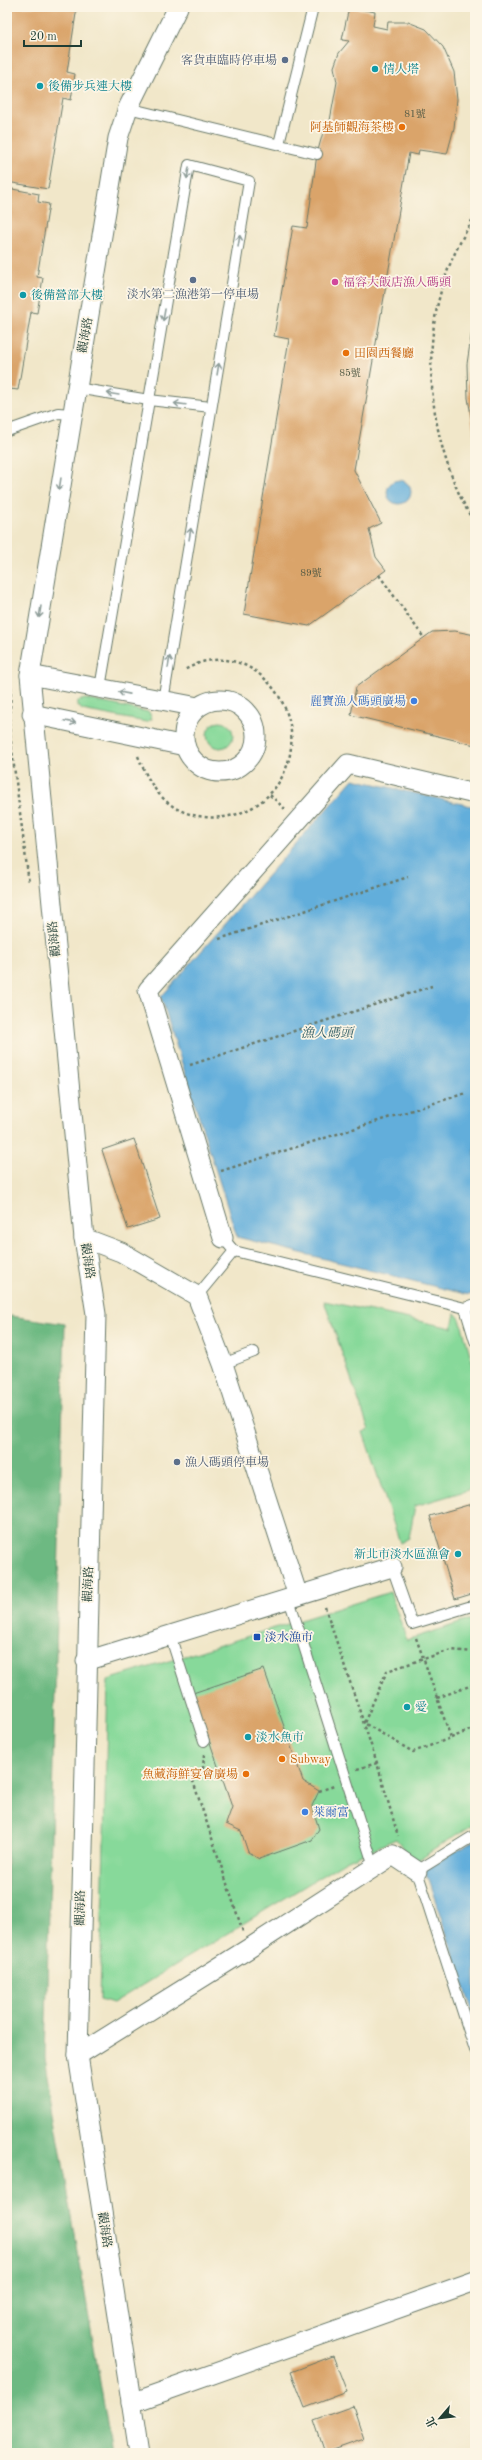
<svg xmlns="http://www.w3.org/2000/svg" width="482" height="2460" viewBox="0 0 482 2460" font-family="'Old Standard TT','Noto Serif TC',serif">
  <rect width="100%" height="100%" fill="#fcf5e5"/>
  <filter id="ink" filterUnits="userSpaceOnUse"><feTurbulence type="fractalNoise" baseFrequency=".025" numOctaves="2"/><feDisplacementMap in="SourceGraphic" scale="8" xChannelSelector="R" yChannelSelector="G"/><feConvolveMatrix kernelMatrix="1 2 1 2 8 2 1 2 1" color-interpolation-filters="sRGB"/></filter>
  <filter id="wash" filterUnits="userSpaceOnUse"><feTurbulence type="fractalNoise" baseFrequency=".012" numOctaves="4" result="noise"/><feDisplacementMap in="SourceGraphic" scale="16" xChannelSelector="R" yChannelSelector="G"/><feGaussianBlur stdDeviation="0.9" result="paint"/><feColorMatrix in="noise" values="0 0 0 0 0 0 0 0 0 0 0 0 0 0 0 0 0 1.4 0 .05"/><feComposite in="paint" operator="in"/></filter>
  <g filter="url(#wash)">
    <rect width="100%" height="100%" fill="#f1e7c9"/>
    <g fill="#87d99a" stroke="#538b67">
      <path d="M85,699L149,712L152,719L146,722L82,710L77,704L78,701Z"/>
      <circle cx="220" cy="735" r="13"/>
      <path d="M324,1301L452,1328L455,1313L460,1319L475,1372V1488L415,1506L409,1538L400,1543L363,1432L369,1430Z"/>
      <path d="M390,1592L407,1640L475,1618V1823L415,1862L396,1839L346,1861L113,2003L100,1999L108,1680Z"/>
    </g>
    <path fill="#6db982" stroke="#467b5b" d="M11,1316L65,1324L45,2058L112,2453H7V1317Z"/>
    <g fill="#62aedb" stroke="#407688">
      <circle cx="399" cy="492" r="12"/>
      <path d="M353,779L475,807V1292L469,1295L237,1237L161,997Z"/>
      <path d="M475,1840V2018L425,1870Z"/>
    </g>
    <g id="blocks">
      <g fill="#daa46b">
        <path d="M7,7H77L67,72L75,74L71,100L63,98L48,189L7,182Z"/>
        <path d="M349,7L375,12L373,26L387,29L388,22H408L426,29L443,47L454,72L457,99L454,128L447,154L419,150L418,155L409,153L354,470L381,523L369,529L376,557L386,570L309,626L244,614L289,339L274,336L293,226L307,228L317,154L325,125L329,126L337,82L334,67L339,53L349,41L342,40Z"/>
        <path d="M7,188L39,194L38,202L49,204L37,277L43,278L37,313L31,312L18,390L10,389L9,396Z"/>
        <path d="M474,316L475,433H474L468,398L467,364Z"/>
        <path d="M455,631L475,635V745L351,715L356,687L432,632Z"/>
        <path d="M134,1139L160,1219L128,1229L102,1150Z"/>
        <path d="M475,1503V1593L455,1599L430,1516Z"/>
        <path d="M264,1669L303,1781L319,1791L312,1806L319,1829L312,1840L259,1859L248,1852L241,1831L226,1824L232,1807L193,1693Z"/>
        <path d="M333,2356L347,2392L305,2408L291,2372Z"/>
        <path d="M353,2406L364,2439L325,2453L314,2420Z"/>
      </g>
    </g>
  </g>
  <g filter="url(#ink)">
    <use href="#blocks" fill-opacity="0" stroke="#687868" stroke-width="1"/>
    <g fill="none" stroke-linecap="round" stroke-linejoin="round">
      <defs>
        <g id="lane">
          <path d="M128,108L317,154"/>
          <path d="M279,144L313,7"/>
          <path d="M76,388L149,400L211,407"/>
          <path d="M7,431L58,413L72,414"/>
          <path d="M100,688L189,165L249,181L163,701"/>
          <path d="M223,1238L234,1251L465,1308L475,1304"/>
          <path d="M197,1296L234,1251"/>
          <path d="M465,1308L475,1341"/>
          <path d="M223,1364L254,1352"/>
          <path d="M392,1567L412,1624L475,1605"/>
          <path d="M289,1599L374,1867"/>
          <path d="M170,1635L204,1741"/>
          <path d="M475,1835L417,1871L475,2050"/>
        </g>
        <g id="street">
          <path d="M30,675L198,707"/>
          <circle cx="220" cy="736" r="36"/>
          <path d="M32,714L185,746"/>
          <path d="M84,1238L121,1252L197,1296L223,1364L298,1596"/>
          <path d="M223,1238L148,990L348,764L475,794"/>
          <path d="M86,1661L392,1567"/>
          <path d="M78,2055L248,1949L393,1855L417,1871"/>
          <path d="M131,2403L475,2281"/>
          <path d="M139,2453L78,2055L96,1314L84,1238L30,675L118,138L128,108L178,7"/>
        </g>
      </defs>
      <use href="#lane" stroke="#687868" stroke-width="12"/>
      <use href="#street" stroke="#687868" stroke-width="21"/>
      <g stroke="#687868" stroke-width="2.5" stroke-dasharray="3 3" stroke-linecap="butt">
        <path d="M474,7L475,10"/>
        <path d="M475,215C464,235 452,256 445,278C418,358 432,453 475,524"/>
        <path d="M379,575L424,638"/>
        <path d="M11,687L9,727L29,883"/>
        <path d="M138,756C151,789 167,813 205,817C248,822 287,791 291,747C296,701 255,651 207,661C199,662 191,667 184,670"/>
        <path d="M270,795L285,809"/>
        <path d="M219,939L408,877"/>
        <path d="M190,1065L432,986"/>
        <path d="M221,1171L466,1093"/>
        <path d="M325,1607L377,1763L398,1836"/>
        <path d="M416,1638C428,1671 439,1704 451,1738L413,1752L364,1723L387,1671L451,1650L475,1652"/>
        <path d="M437,1698L475,1684"/>
        <path d="M451,1738L475,1728"/>
        <path d="M204,1754L203,1769L193,1781L243,1932"/>
        <path d="M357,1769L377,1763"/>
        <path d="M319,1791L334,1786"/>
      </g>
      <use href="#lane" stroke="#fff" stroke-width="10"/>
      <use href="#street" stroke="#fff" stroke-width="19"/>
    </g>
    <defs><path id="oneway-shaft" d="M-6 0H5M1.5-3L5.5 0L1.5 3" fill="none" stroke-width="1.6" stroke-linecap="round" stroke-linejoin="round"/></defs>
    <g stroke="#8f9e9a">
      <use href="#oneway-shaft" transform="translate(188 173) rotate(100)"/>
      <use href="#oneway-shaft" transform="translate(239 241) rotate(-81)"/>
      <use href="#oneway-shaft" transform="translate(164 315) rotate(100)"/>
      <use href="#oneway-shaft" transform="translate(218 369) rotate(-81)"/>
      <use href="#oneway-shaft" transform="translate(113 394) rotate(-171)"/>
      <use href="#oneway-shaft" transform="translate(180 404) rotate(-173)"/>
      <use href="#oneway-shaft" transform="translate(60 484) rotate(99)"/>
      <use href="#oneway-shaft" transform="translate(190 534) rotate(-81)"/>
      <use href="#oneway-shaft" transform="translate(40 612) rotate(99)"/>
      <use href="#oneway-shaft" transform="translate(169 662) rotate(-81)"/>
      <use href="#oneway-shaft" transform="translate(124 693) rotate(-169)"/>
      <use href="#oneway-shaft" transform="translate(70 722) rotate(12)"/>
    </g>
  </g>
  <g fill="#5c6f8a" stroke="#fcf5e5" stroke-width="1.5">
    <circle cx="285" cy="60" r="4"/>
    <circle cx="193" cy="280" r="4"/>
    <circle cx="177" cy="1462" r="4"/>
  </g>
  <g fill="#0f9aa8" stroke="#fcf5e5" stroke-width="1.5">
    <circle cx="375" cy="69" r="4"/>
    <circle cx="40" cy="86" r="4"/>
    <circle cx="23" cy="295" r="4"/>
    <circle cx="458" cy="1554" r="4"/>
    <circle cx="407" cy="1707" r="4"/>
    <circle cx="248" cy="1737" r="4"/>
  </g>
  <g fill="#e8710a" stroke="#fcf5e5" stroke-width="1.5">
    <circle cx="402" cy="127" r="4"/>
    <circle cx="346" cy="353" r="4"/>
    <circle cx="282" cy="1759" r="4"/>
    <circle cx="246" cy="1774" r="4"/>
  </g>
  <circle fill="#d1479c" stroke="#fcf5e5" stroke-width="1.5" cx="335" cy="282" r="4"/>
  <g fill="#3f7fe0" stroke="#fcf5e5" stroke-width="1.5">
    <circle cx="414" cy="701" r="4"/>
    <circle cx="305" cy="1812" r="4"/>
  </g>
  <rect fill="#1a4fb4" stroke="#fcf5e5" stroke-width="1.5" x="253" y="1633" width="8" height="8" rx="2"/>
  <g text-anchor="middle" stroke-width="3.5" stroke-linejoin="round" paint-order="stroke">
    <g font-size="10" fill="#4e5742">
      <text x="415" y="117">81號</text>
      <text x="350" y="376">85號</text>
      <text x="311" y="576">89號</text>
    </g>
    <g font-size="12" fill="#4e5e75" stroke="#fcf5e5" text-anchor="end">
      <text x="277" y="64">客貨車臨時停車場</text>
      <text x="193" y="298" text-anchor="middle">淡水第二漁港第一停車場</text>
      <text x="185" y="1466" text-anchor="start">漁人碼頭停車場</text>
    </g>
    <g font-size="12" fill="#0d838f" stroke="#fcf5e5" text-anchor="start">
      <text x="383" y="73">情人塔</text>
      <text x="48" y="90">後備步兵連大樓</text>
      <text x="31" y="299">後備營部大樓</text>
      <text x="450" y="1558" text-anchor="end">新北市淡水區漁會</text>
      <text x="415" y="1711">愛</text>
      <text x="256" y="1741">淡水魚市</text>
    </g>
    <g font-size="12" fill="#c56008" stroke="#fcf5e5" text-anchor="end">
      <text x="394" y="131">阿基師觀海茶樓</text>
      <text x="354" y="357" text-anchor="start">田園西餐廳</text>
      <text x="290" y="1763" text-anchor="start">Subway</text>
      <text x="238" y="1778">魚藏海鮮宴會廣場</text>
    </g>
    <g font-size="12" fill="#b23c85" stroke="#fcf5e5" text-anchor="start">
      <text x="343" y="286">福容大飯店漁人碼頭</text>
    </g>
    <g font-size="12" fill="#1f3d34" stroke="#fcf5e5">
      <text transform="translate(85 335) rotate(-80)" y="4">觀海路</text>
      <text transform="translate(54 939) rotate(-96)" y="4">觀海路</text>
      <text transform="translate(88 1261) rotate(81)" y="4">觀海路</text>
      <text transform="translate(88 1584) rotate(-88)" y="4">觀海路</text>
      <text transform="translate(80 1908) rotate(-89)" y="4">觀海路</text>
      <text transform="translate(105 2230) rotate(81)" y="4">觀海路</text>
    </g>
    <g font-size="12" fill="#366cbe" stroke="#fcf5e5" text-anchor="end">
      <text x="406" y="705">麗寶漁人碼頭廣場</text>
      <text x="313" y="1816" text-anchor="start">萊爾富</text>
    </g>
    <g font-size="12" fill="#164399" stroke="#fcf5e5" text-anchor="start">
      <text x="265" y="1641">淡水漁市</text>
    </g>
    <g font-size="13" font-style="italic" fill="#335f66" stroke="#fcf5e5">
      <text x="327" y="1037">漁人碼頭</text>
    </g>
  </g>
  <rect width="482" height="2460" fill="none" stroke="#fcf5e5" stroke-width="24"/>
  <g transform="translate(440 2418) rotate(242)" stroke="#fcf5e5" stroke-width="3" paint-order="stroke">
  <path d="M0-3L7 15L0 10L-7 15Z" fill="#1f3d34"/>
  <text y="-6" font-size="11" font-weight="bold" text-anchor="middle" fill="#1f3d34">北</text>
  </g>
  <path d="M24 40v6h57v-6" fill="none" stroke="#1f3d34" stroke-width="2"/>
  <text x="30" y="40" font-size="12" fill="#1f3d34" stroke="#fcf5e5" stroke-width="3" paint-order="stroke">20 m</text>
</svg>
